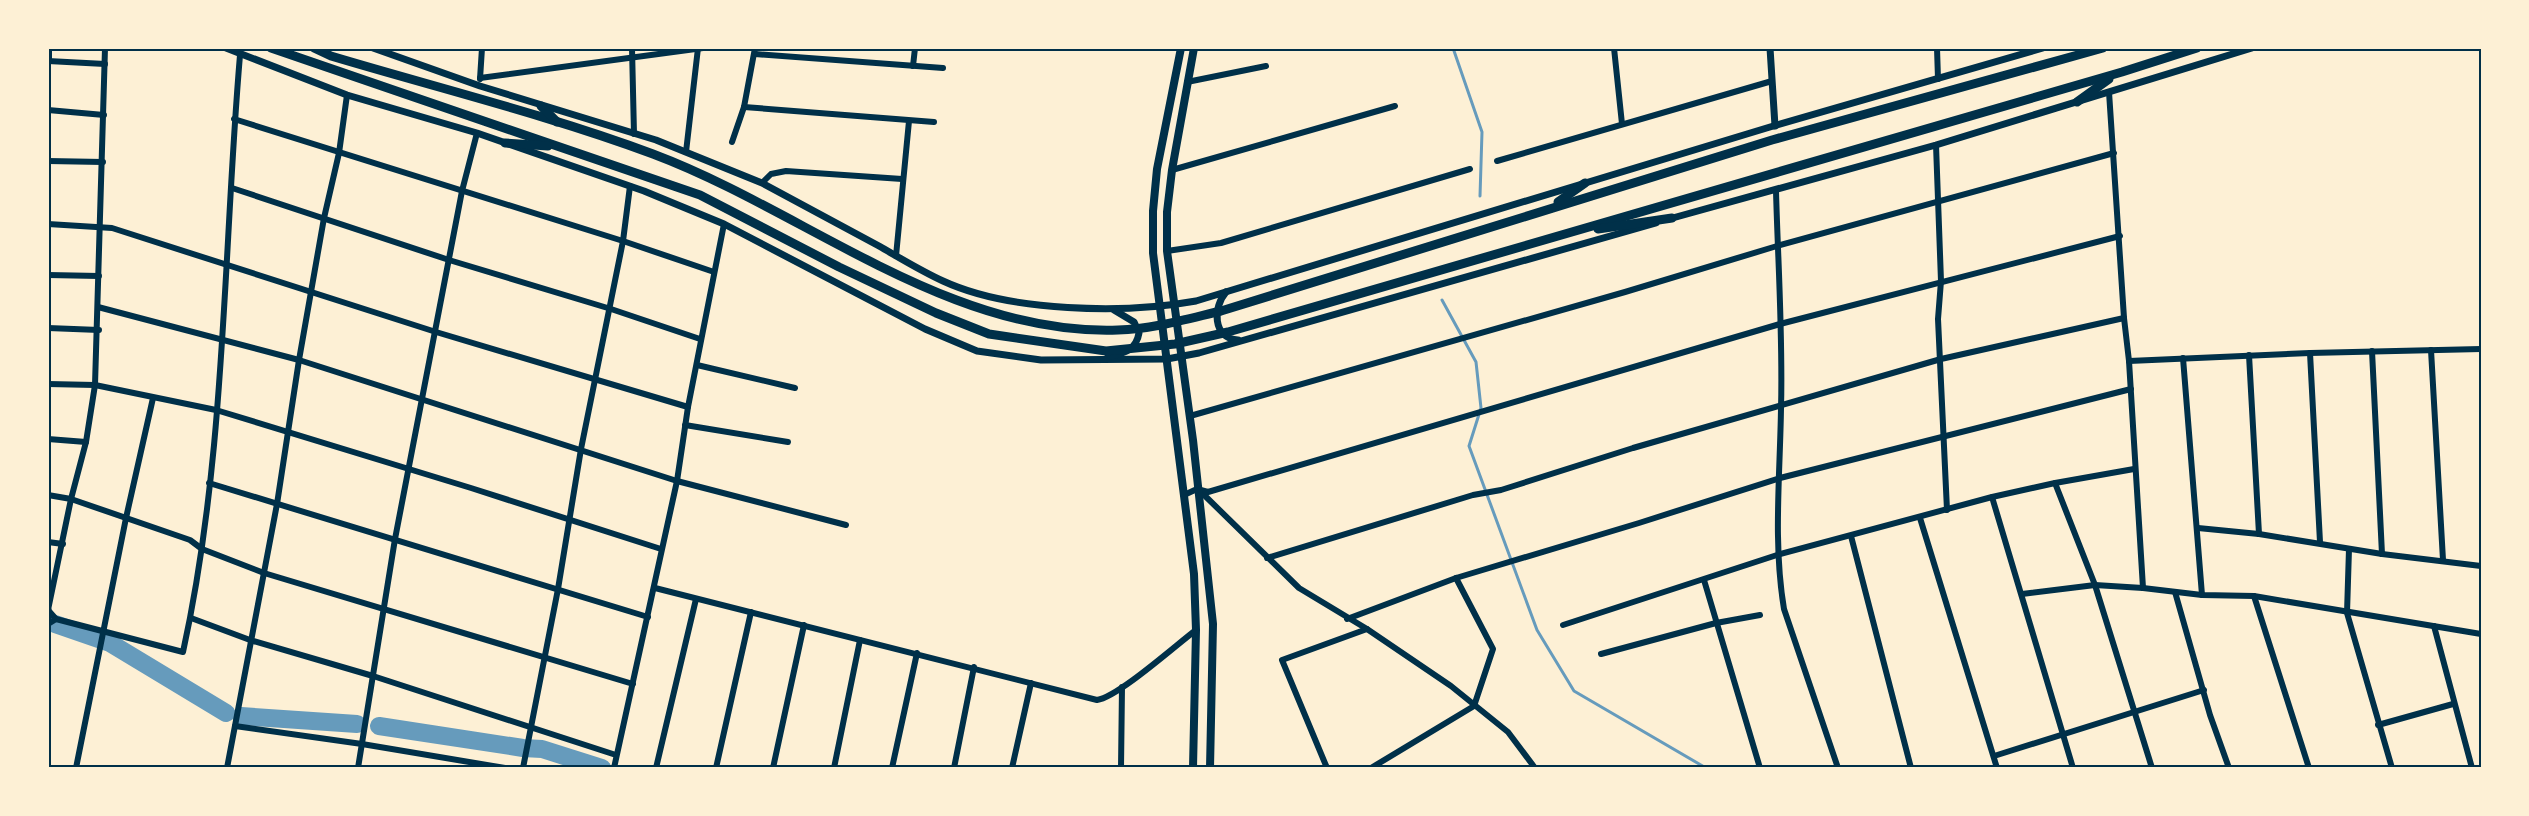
<svg xmlns="http://www.w3.org/2000/svg" width="2529" height="816" viewBox="0 0 2529 816" font-family="'Asap Condensed',sans-serif">
  <rect width="100%" height="100%" fill="#fdf0d5"/>
  <g fill="none" stroke-linecap="round" stroke-linejoin="round">
    <g stroke="#669bbc" stroke-width="3">
      <path d="M1453,48L1482,132L1480,196"/>
      <path d="M1442,300L1476,362L1481,408L1469,446L1537,630L1574,691L1706,768"/>
    </g>
    <g stroke="#669bbc" stroke-width="18">
      <path d="M55,624L110,643L226,713"/>
      <path d="M241,716L357,724"/>
      <path d="M379,726L523,748L542,749L602,768"/>
    </g>
    <g stroke="#003049" stroke-width="6">
      <path d="M105,48L95,385L86,442L71,499L48,610L56,619L183,652C226,456 223,254 240,55"/>
      <path d="M632,48L634,134"/>
      <path d="M1614,48L1622,124"/>
      <path d="M1937,48L1938,79"/>
      <path d="M755,54L943,68"/>
      <path d="M48,61L105,64"/>
      <path d="M49,61V48"/>
      <path d="M913,66L915,48"/>
      <path d="M480,78L703,48"/>
      <path d="M480,79L482,48"/>
      <path d="M1187,82L1266,66"/>
      <path d="M2109,92L2124,318L2129,361L2143,588"/>
      <path d="M744,107L934,122"/>
      <path d="M48,110L104,115"/>
      <path d="M234,119L623,241L714,272"/>
      <path d="M732,142L744,107L755,48"/>
      <path d="M1936,145L1941,281L1938,319L1947,510"/>
      <path d="M686,152L698,48"/>
      <path d="M48,161L103,162"/>
      <path d="M1497,161L1772,81"/>
      <path d="M1172,170L1395,106"/>
      <path d="M762,183L771,174L786,171L902,179"/>
      <path d="M232,188L449,260L611,309L700,339"/>
      <path d="M1776,191C1778,264 1783,337 1781,409C1780,476 1773,543 1784,609L1838,768"/>
      <path d="M48,224L112,228L436,332L688,407"/>
      <path d="M1167,251L1221,243L1470,169"/>
      <path d="M896,256L909,121"/>
      <path d="M48,275L99,276"/>
      <path d="M98,307L299,360L677,481L846,525"/>
      <path d="M48,328L99,330"/>
      <path d="M2431,350L2443,560"/>
      <path d="M2372,351L2382,554"/>
      <path d="M2310,353L2320,542"/>
      <path d="M2249,355L2259,534"/>
      <path d="M2183,358L2202,595"/>
      <path d="M2129,361L2310,353L2481,349"/>
      <path d="M697,365L795,388"/>
      <path d="M48,384L95,385L216,410L471,488L661,549"/>
      <path d="M1190,416L1625,292L1777,246L2114,153"/>
      <path d="M685,425L788,442"/>
      <path d="M48,439L86,442"/>
      <path d="M209,483L648,617"/>
      <path d="M2055,483L2095,585L2152,768"/>
      <path d="M1198,489L1299,588L1367,629L1451,686L1508,732L1535,768"/>
      <path d="M48,495L71,499L190,540L202,549L264,573L633,684"/>
      <path d="M1184,495L1197,489L1208,492L1780,324L2120,236"/>
      <path d="M1992,497L2073,768"/>
      <path d="M1920,518L1997,768"/>
      <path d="M2198,528L2259,534L2382,554L2481,566"/>
      <path d="M1851,536L1911,768"/>
      <path d="M48,542L63,544"/>
      <path d="M2349,549L2347,613L2392,768"/>
      <path d="M1267,558L1473,495L1501,490L1633,448L1941,359L2124,318"/>
      <path d="M1704,580L1760,768"/>
      <path d="M655,588L1097,700C1118,697 1176,645 1196,630"/>
      <path d="M2175,592L2210,715L2229,768"/>
      <path d="M2022,594L2095,585L2143,588L2202,595L2254,596L2481,634"/>
      <path d="M2254,596L2309,768"/>
      <path d="M191,618L250,640L373,676L616,755"/>
      <path d="M1347,619L1456,578L1639,523L1780,478L2131,389"/>
      <path d="M48,624L56,619"/>
      <path d="M1563,625L1777,555L1992,497L2055,483L2134,469"/>
      <path d="M2434,626L2472,768"/>
      <path d="M1601,654L1716,623L1760,615"/>
      <path d="M2378,725L2453,704"/>
      <path d="M235,726L362,744L505,768"/>
      <path d="M1994,756L2204,690"/>
      <path d="M76,768L126,518L153,398"/>
      <path d="M227,768L277,504L299,360L324,218L339,153L347,95"/>
      <path d="M358,768L395,539L462,191L477,133"/>
      <path d="M523,768L558,589L581,449L623,241L630,186"/>
      <path d="M614,768L677,481L688,407L724,224"/>
      <path d="M656,768L696,599"/>
      <path d="M716,768L751,612"/>
      <path d="M773,768L804,625"/>
      <path d="M834,768L860,640"/>
      <path d="M892,768L917,653"/>
      <path d="M954,768L974,667"/>
      <path d="M1012,768L1031,683"/>
      <path d="M1121,768L1122,687"/>
      <path d="M1327,768L1282,660L1367,629"/>
      <path d="M1371,768L1474,706L1493,649L1456,578"/>
    </g>
    <g stroke="#003049" stroke-width="7">
      <path d="M226,48L347,95L477,133L644,191L724,224L925,329L977,351L1041,360L1167,359L1199,353L1656,223"/>
      <path d="M373,48L480,86L656,140L762,183C801,204 840,225 879,246C900,258 921,271 943,281C1010,312 1124,314 1196,301L1770,127L2043,48"/>
      <path d="M1770,48L1775,126"/>
      <path d="M1669,219L1936,145L2252,48"/>
      <path d="M1226,292C1213,307 1212,338 1238,340"/>
      <path d="M1108,357C1123,353 1136,351 1139,333L1134,322L1114,310"/>
      <path d="M48,610V611"/>
    </g>
    <g stroke="#003049" stroke-width="8">
      <path d="M1181,48L1157,169L1153,211V253L1194,574L1196,630L1193,768"/>
      <path d="M1194,48L1172,170L1167,212V251L1193,440L1213,624L1210,768"/>
    </g>
    <g stroke="#003049" stroke-width="9">
      <path d="M271,48L700,195L839,267L936,313L989,334L1106,351L1175,344L1228,332L2122,72L2197,48"/>
      <path d="M314,48L331,56C438,88 548,115 653,154C805,211 948,336 1118,330C1153,329 1187,319 1221,311L1772,140L2103,48"/>
      <path d="M2077,102L2109,79"/>
      <path d="M541,106L557,122"/>
      <path d="M505,143L548,146"/>
      <path d="M1558,202L1585,183"/>
      <path d="M1598,229L1672,218"/>
    </g>
  </g>
  <rect width="2529" height="816" fill="none" stroke="#fdf0d5" stroke-width="99"/>
  <rect x="50" y="50" width="2430" height="716" fill="none" stroke="#003049" stroke-width="2"/>
</svg>
